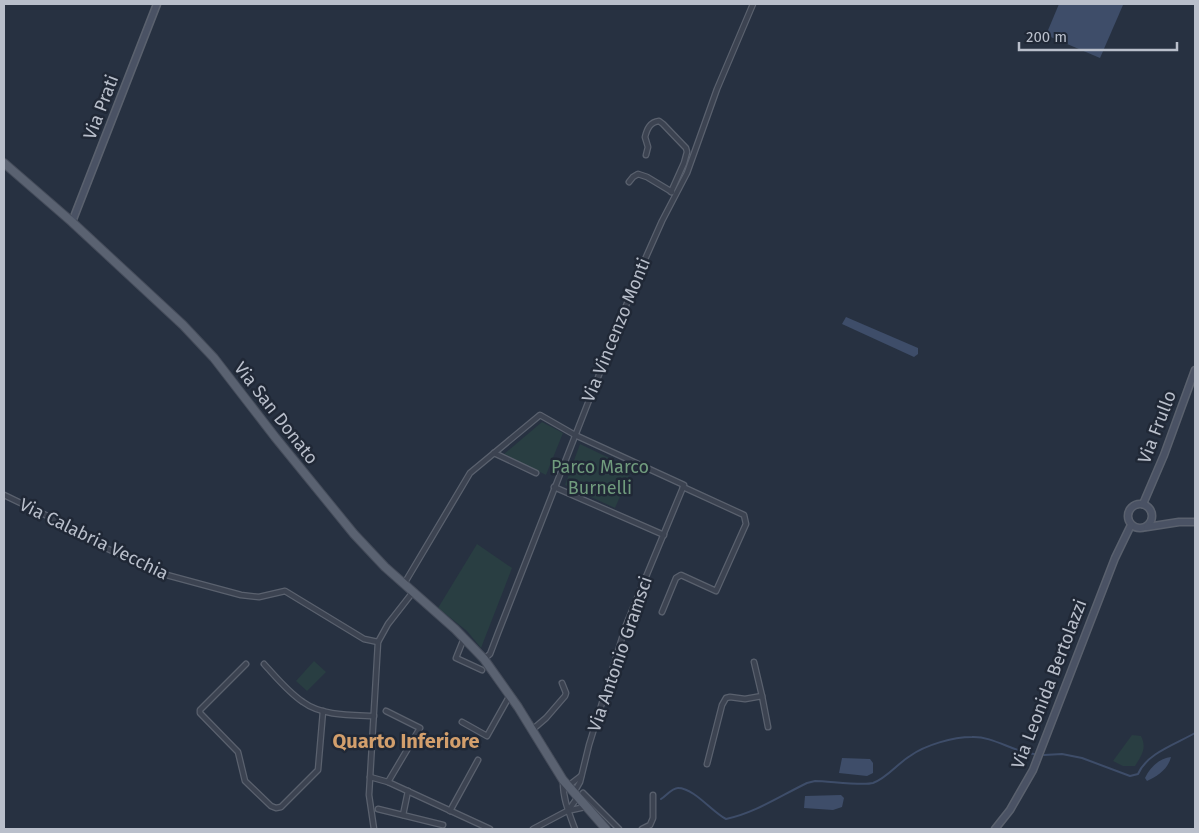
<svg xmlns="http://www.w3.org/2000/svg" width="1199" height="833" viewBox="0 0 1199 833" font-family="'Fira Sans',sans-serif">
  <rect width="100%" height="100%" fill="#273141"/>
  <g fill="#293e42">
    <path d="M542,422L563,433L546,475L504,454Z"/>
    <path d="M580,444L632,469L615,508L565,485Z"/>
    <path d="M477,544L512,568L481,648L467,631L438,608Z"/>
    <path d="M314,661L326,672L307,691L296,681Z"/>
    <path d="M1132,735L1141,736C1147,748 1142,755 1135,766H1123L1113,761Z"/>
  </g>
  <g fill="#3e4d69">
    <path d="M1059,4H1119L1123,5L1100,58L1046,35Z"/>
    <path d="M846,317L918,348V354L914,357L842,324Z"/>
    <path d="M1171,757C1168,769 1158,776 1147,781L1145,778C1150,767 1160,758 1171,757Z"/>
    <path d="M842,758L870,759L873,763V773L867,776L839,773Z"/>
    <path d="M841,795L844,798L842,807L833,810L804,808L805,796Z"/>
  </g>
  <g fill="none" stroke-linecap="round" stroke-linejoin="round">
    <g stroke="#3e4d69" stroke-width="2">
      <path d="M1044,755L1062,754L1082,758L1130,776L1138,774C1147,753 1176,744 1195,733"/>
      <path d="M661,799C666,796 672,788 678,788C694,788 712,812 726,819C755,813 780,796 807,783L815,781C828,781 862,786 873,783C887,778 897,764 910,756C925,745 953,737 972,737C993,736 1013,752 1034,754"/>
    </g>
    <defs>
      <g id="street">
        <path d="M646,155L648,147L645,137C647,129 650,122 659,121L663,124L686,148L687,152L684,163L671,192"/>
        <path d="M629,182L633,177L638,174L647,177L672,192"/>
        <path d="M494,453L536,473"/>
        <path d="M554,487L664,535"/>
        <path d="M4,495L58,521L108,549L163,574L241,595L259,597L285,591L364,639L378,642"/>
        <path d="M404,584L470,473L540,415L575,435L684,485L626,625L589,745L580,782L576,789L572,791"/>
        <path d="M662,612L676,578L681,575L716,591L746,524L744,515L683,487"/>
        <path d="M464,638L456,658L482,670"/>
        <path d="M484,659L490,654L498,633L638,275L662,221L687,173L717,89L753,4"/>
        <path d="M754,662L762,696"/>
        <path d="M246,664L200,710V713L238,752L245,781L271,806L276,808L281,807L318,770L323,711"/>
        <path d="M264,664C276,677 288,692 303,702C322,716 351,715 374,716"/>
        <path d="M386,711L420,728L388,782"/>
        <path d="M462,722L487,736L510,695"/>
        <path d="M532,730L546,718L565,696L566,693L562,683"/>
        <path d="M707,764L722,705L726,698L730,697L745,699L762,696L768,727"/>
        <path d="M370,777L388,782L490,829"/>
        <path d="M563,782C563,799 569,813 575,829"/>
        <path d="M568,786L581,776"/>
        <path d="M583,793L619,829"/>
        <path d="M378,809L443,825"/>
        <path d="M450,811L478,760"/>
        <path d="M568,811L577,798"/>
        <path d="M403,815L408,791"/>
        <path d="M374,829L369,795L378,642L388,624L413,592"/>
        <path d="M533,829L567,811L585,807"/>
        <path d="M642,829L650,825L653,818V795"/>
      </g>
      <g id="secondary">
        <path d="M72,222L157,4"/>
        <circle cx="1140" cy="516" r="12"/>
        <path d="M1143,504L1164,455L1195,370"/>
        <path d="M1147,527L1179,522H1195"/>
        <path d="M995,829L1010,810L1033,770L1115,558L1131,525"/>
      </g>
      <path id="primary" d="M4,163L72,222L183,325L214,358L275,437L354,534L385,567L455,629L484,659L518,707L563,780L606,829"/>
    </defs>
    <use href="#street" stroke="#5a616e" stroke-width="7"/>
    <use href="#secondary" stroke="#5a616e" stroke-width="9"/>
    <use href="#primary" stroke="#454c5a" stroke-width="10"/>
    <use href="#street" stroke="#3c4351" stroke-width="4.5"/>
    <use href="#secondary" stroke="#4a5264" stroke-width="6"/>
    <use href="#primary" stroke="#5a6271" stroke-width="8"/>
  </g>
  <g text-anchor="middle" stroke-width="5" stroke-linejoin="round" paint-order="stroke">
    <g font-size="18" fill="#b9bfcb" stroke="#202836">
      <text transform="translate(101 107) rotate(-69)" y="6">Via Prati</text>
      <text transform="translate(616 330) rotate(-68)" y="6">Via Vincenzo Monti</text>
      <text transform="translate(276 413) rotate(52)" y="6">Via San Donato</text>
      <text transform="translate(1157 427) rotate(-69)" y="6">Via Frullo</text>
      <text transform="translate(94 539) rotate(26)" y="6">Via Calabria Vecchia</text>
      <text transform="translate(620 654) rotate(-71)" y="6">Via Antonio Gramsci</text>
      <text transform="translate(1049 684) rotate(-69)" y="6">Via Leonida Bertolazzi</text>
    </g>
    <g font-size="18" fill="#709b7d" stroke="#202836">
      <text x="600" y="473">Parco Marco<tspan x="600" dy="21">Burnelli</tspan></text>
    </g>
    <g font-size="20" font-weight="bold" fill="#d39f6c" stroke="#202836">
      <text x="406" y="748">Quarto Inferiore</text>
    </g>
  </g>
  <rect width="1199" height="833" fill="none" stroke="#b9bfcb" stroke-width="10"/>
  <path d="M1019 42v8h158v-8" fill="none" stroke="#b9bfcb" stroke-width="2.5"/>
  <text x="1026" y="42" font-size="15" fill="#b9bfcb" stroke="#202836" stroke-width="4" paint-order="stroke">200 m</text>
</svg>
